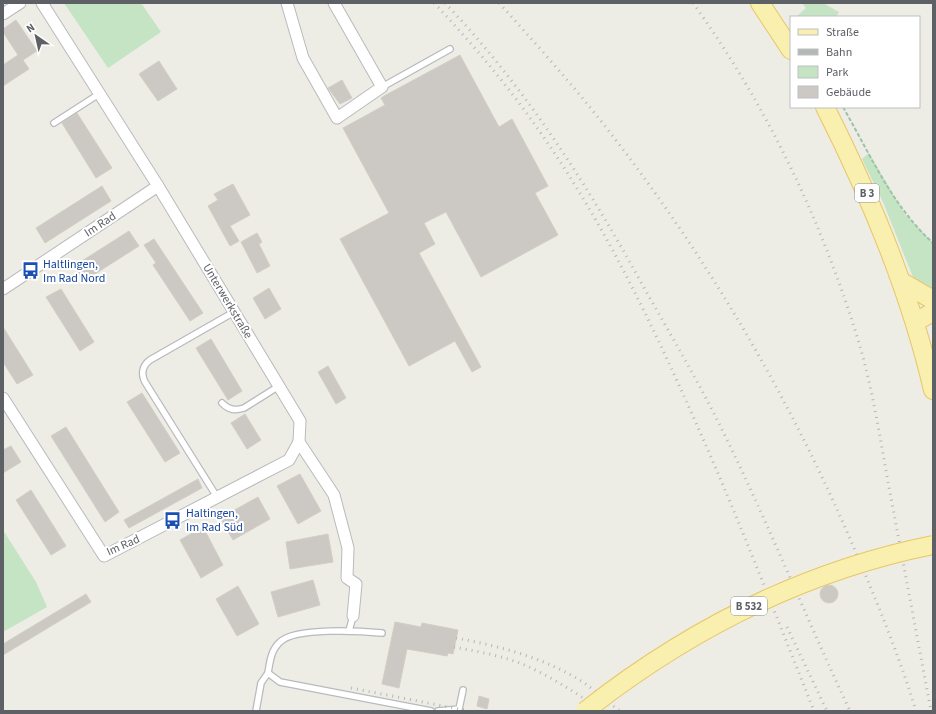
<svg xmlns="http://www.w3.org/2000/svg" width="936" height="714" viewBox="0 0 936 714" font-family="'Source Sans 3',sans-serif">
  <rect width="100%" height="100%" fill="#eeede5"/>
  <g fill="#c4e4c4">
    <path d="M64,3H141L161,32L108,68Z"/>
    <path d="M802,3H823L839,12L836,17H796L806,8Z"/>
    <path d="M869,153L904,213L933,243V295L915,282L883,202L862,159Z"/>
    <path d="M3,530L36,582L47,607L3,632Z"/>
  </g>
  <g fill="#ccc9c4" stroke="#d3cec4">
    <path d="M16,20L37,51L23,60L29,69L3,86V65L18,55L3,32V29Z"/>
    <path d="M460,55L499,127L512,119L548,186L535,193L558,235L481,277L446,212L424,223L435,244L419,253L481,367L472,372L455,341L409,366L340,239L389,213L343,128L385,105L381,98L384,96Z"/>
    <path d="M159,61L177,89L158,101L139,74Z"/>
    <path d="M342,80L352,98L340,104L328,88Z"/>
    <path d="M77,113L112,168L96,178L62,123Z"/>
    <path d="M233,184L250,215L230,226L239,241L230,246L208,206L218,200L214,194Z"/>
    <path d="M102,186L111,201L45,243L36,228Z"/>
    <path d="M129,231L139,246L84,281L74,266Z"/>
    <path d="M257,233L262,242L259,244L270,266L257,273L241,242Z"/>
    <path d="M154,239L203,313L190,321L153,265L156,263L144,245Z"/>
    <path d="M269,288L281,309L265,319L253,298Z"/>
    <path d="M61,289L94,342L80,351L46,297Z"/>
    <path d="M3,327L33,375L17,384L3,362Z"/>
    <path d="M211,339L242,391L228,400L196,348Z"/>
    <path d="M328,366L346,398L336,404L318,372Z"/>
    <path d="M142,393L180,453L165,462L127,402Z"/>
    <path d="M245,414L261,440L247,449L231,423Z"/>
    <path d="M66,427L119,512L105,522L51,436Z"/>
    <path d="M11,446L21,462L3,473V450Z"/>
    <path d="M300,474L321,511L298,524L277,486Z"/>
    <path d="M198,479L202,488L129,528L124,520Z"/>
    <path d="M31,490L66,546L51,555L16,500Z"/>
    <path d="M258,497L270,519L233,540L220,518Z"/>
    <path d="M203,527L223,565L201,578L180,540Z"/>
    <path d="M328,534L333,562L290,569L286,542Z"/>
    <path d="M313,580L320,605L278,617L271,592Z"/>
    <circle cx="829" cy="594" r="9"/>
    <path d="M238,586L259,624L237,636L216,599Z"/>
    <path d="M86,594L91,602L3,655V644Z"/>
    <path d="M395,622L421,627L422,623L458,630L453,654L448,653L447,656L407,649L399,688L382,684Z"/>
    <path d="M479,696L489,699L487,709L477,706Z"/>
  </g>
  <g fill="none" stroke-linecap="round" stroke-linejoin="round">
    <defs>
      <g id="service">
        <path d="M382,87L450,49"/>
        <path d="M54,123L99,94"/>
        <path d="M222,403C229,410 235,411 244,408L279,386"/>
        <path d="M217,497L145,382C141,374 142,366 150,360L234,312"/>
        <path d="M349,631L353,616"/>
        <path d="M382,633C361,631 295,627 280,642C271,650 270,661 268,673L280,682L431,711"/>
        <path d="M256,711L261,683L268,673"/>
        <path d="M438,711L459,709L463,690"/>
      </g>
      <g id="minor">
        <path d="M42,3L158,186L300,421L299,442L334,495L348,548L347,578L356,584L353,616"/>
        <path d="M287,3L303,58L337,118L382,87L334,3"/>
        <path d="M3,14L20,3"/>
        <path d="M3,289L158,186"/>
        <path d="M3,398L104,556L289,460L299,442"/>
      </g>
      <g id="primary">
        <path d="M760,3L791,50"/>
        <path d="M825,107C871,198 910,291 933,390"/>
        <path d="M902,282L933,300"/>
        <path d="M915,322L933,312"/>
      </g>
    </defs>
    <use href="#service" stroke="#b8babe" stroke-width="8"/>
    <use href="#minor" stroke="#b8babe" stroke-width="13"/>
    <use href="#primary" stroke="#e7c665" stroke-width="20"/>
    <path stroke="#9cc2a8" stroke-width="2" stroke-dasharray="4 2" stroke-linecap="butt" d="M843,107C870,154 892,206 933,243"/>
    <use href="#service" stroke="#fff" stroke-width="5.5"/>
    <use href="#minor" stroke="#fff" stroke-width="11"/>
    <use href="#primary" stroke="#f9efaf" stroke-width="18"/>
    <g stroke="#b5b6b6" stroke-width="3" stroke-dasharray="1 5" stroke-linecap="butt">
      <path d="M434,3C472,43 508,86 540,132C599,216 645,309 687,403C733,504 773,608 814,711"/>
      <path d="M445,3C527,89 590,189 647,293C676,344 706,395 731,448C773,535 809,624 850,711"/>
      <path d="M499,3C539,47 579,92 615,139C716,270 799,415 862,567C882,614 901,662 916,711"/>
      <path d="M693,3C767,106 822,221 859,343C873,390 880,439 889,487C903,562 917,636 931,711"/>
      <path d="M787,627L827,711"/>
      <path d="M456,638C499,646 541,657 578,679C593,688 606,701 620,711"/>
      <path d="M454,647C479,652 506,656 529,667C555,679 579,695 603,711"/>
      <path d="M351,688L469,711"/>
    </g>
    <defs>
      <path id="primary-bridge" d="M585,711C688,630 804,571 933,545"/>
    </defs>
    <use href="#primary-bridge" stroke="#e7c665" stroke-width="20" stroke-linecap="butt"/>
    <use href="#primary-bridge" stroke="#f9efaf" stroke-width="18"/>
  </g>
  <defs>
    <symbol id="bus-bare" viewBox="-9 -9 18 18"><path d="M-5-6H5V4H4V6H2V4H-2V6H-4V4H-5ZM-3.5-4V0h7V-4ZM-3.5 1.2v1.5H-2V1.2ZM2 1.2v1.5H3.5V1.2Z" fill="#1a4fb4" stroke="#fff" stroke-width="2.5" paint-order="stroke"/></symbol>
  </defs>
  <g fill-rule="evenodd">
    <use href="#bus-bare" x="18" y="258" width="25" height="25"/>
    <use href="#bus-bare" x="160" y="508" width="25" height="25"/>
  </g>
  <g text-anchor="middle" stroke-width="4" stroke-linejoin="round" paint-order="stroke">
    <g fill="#fff" stroke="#8e9093" stroke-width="1">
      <rect x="855" y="184" width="24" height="18" rx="3"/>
      <rect x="731" y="597" width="36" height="18" rx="3"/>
    </g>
    <g font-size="11" font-weight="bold" fill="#5d6065">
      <text x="867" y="197">B 3</text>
      <text x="749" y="610">B 532</text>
    </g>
    <g font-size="12" fill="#5d6065" stroke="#fff">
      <text transform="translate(100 224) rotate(-33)" y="4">Im Rad</text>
      <text transform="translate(228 301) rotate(59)" y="4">Unterwerkstraße</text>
      <text transform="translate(123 545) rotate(-24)" y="4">Im Rad</text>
    </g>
    <g font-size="12" fill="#164399" stroke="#fff" text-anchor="start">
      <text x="43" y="268">Haltlingen,<tspan x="43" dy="14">Im Rad Nord</tspan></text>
      <text x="186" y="517">Haltingen,<tspan x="186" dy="14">Im Rad Süd</tspan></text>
    </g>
  </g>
  <rect width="936" height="714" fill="none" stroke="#5d6065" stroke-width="8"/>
  <rect x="790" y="16" width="130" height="92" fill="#ffffff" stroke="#bebfc1"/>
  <rect x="798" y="29" width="20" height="6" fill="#f9efaf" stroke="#bebfc1"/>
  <text x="826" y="36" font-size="12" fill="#5d6065">Straße</text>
  <rect x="798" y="49" width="20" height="6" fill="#b5b6b6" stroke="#bebfc1"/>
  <text x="826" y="56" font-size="12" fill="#5d6065">Bahn</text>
  <rect x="798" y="66" width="20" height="12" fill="#c4e4c4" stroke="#bebfc1"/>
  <text x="826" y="76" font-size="12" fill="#5d6065">Park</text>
  <rect x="798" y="86" width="20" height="12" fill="#ccc9c4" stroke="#bebfc1"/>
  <text x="826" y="96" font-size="12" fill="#5d6065">Gebäude</text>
  <g transform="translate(36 36) rotate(326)" stroke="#ffffff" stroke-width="3" paint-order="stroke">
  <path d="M0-3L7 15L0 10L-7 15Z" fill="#5d6065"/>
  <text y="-6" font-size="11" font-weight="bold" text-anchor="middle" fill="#5d6065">N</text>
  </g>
</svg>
